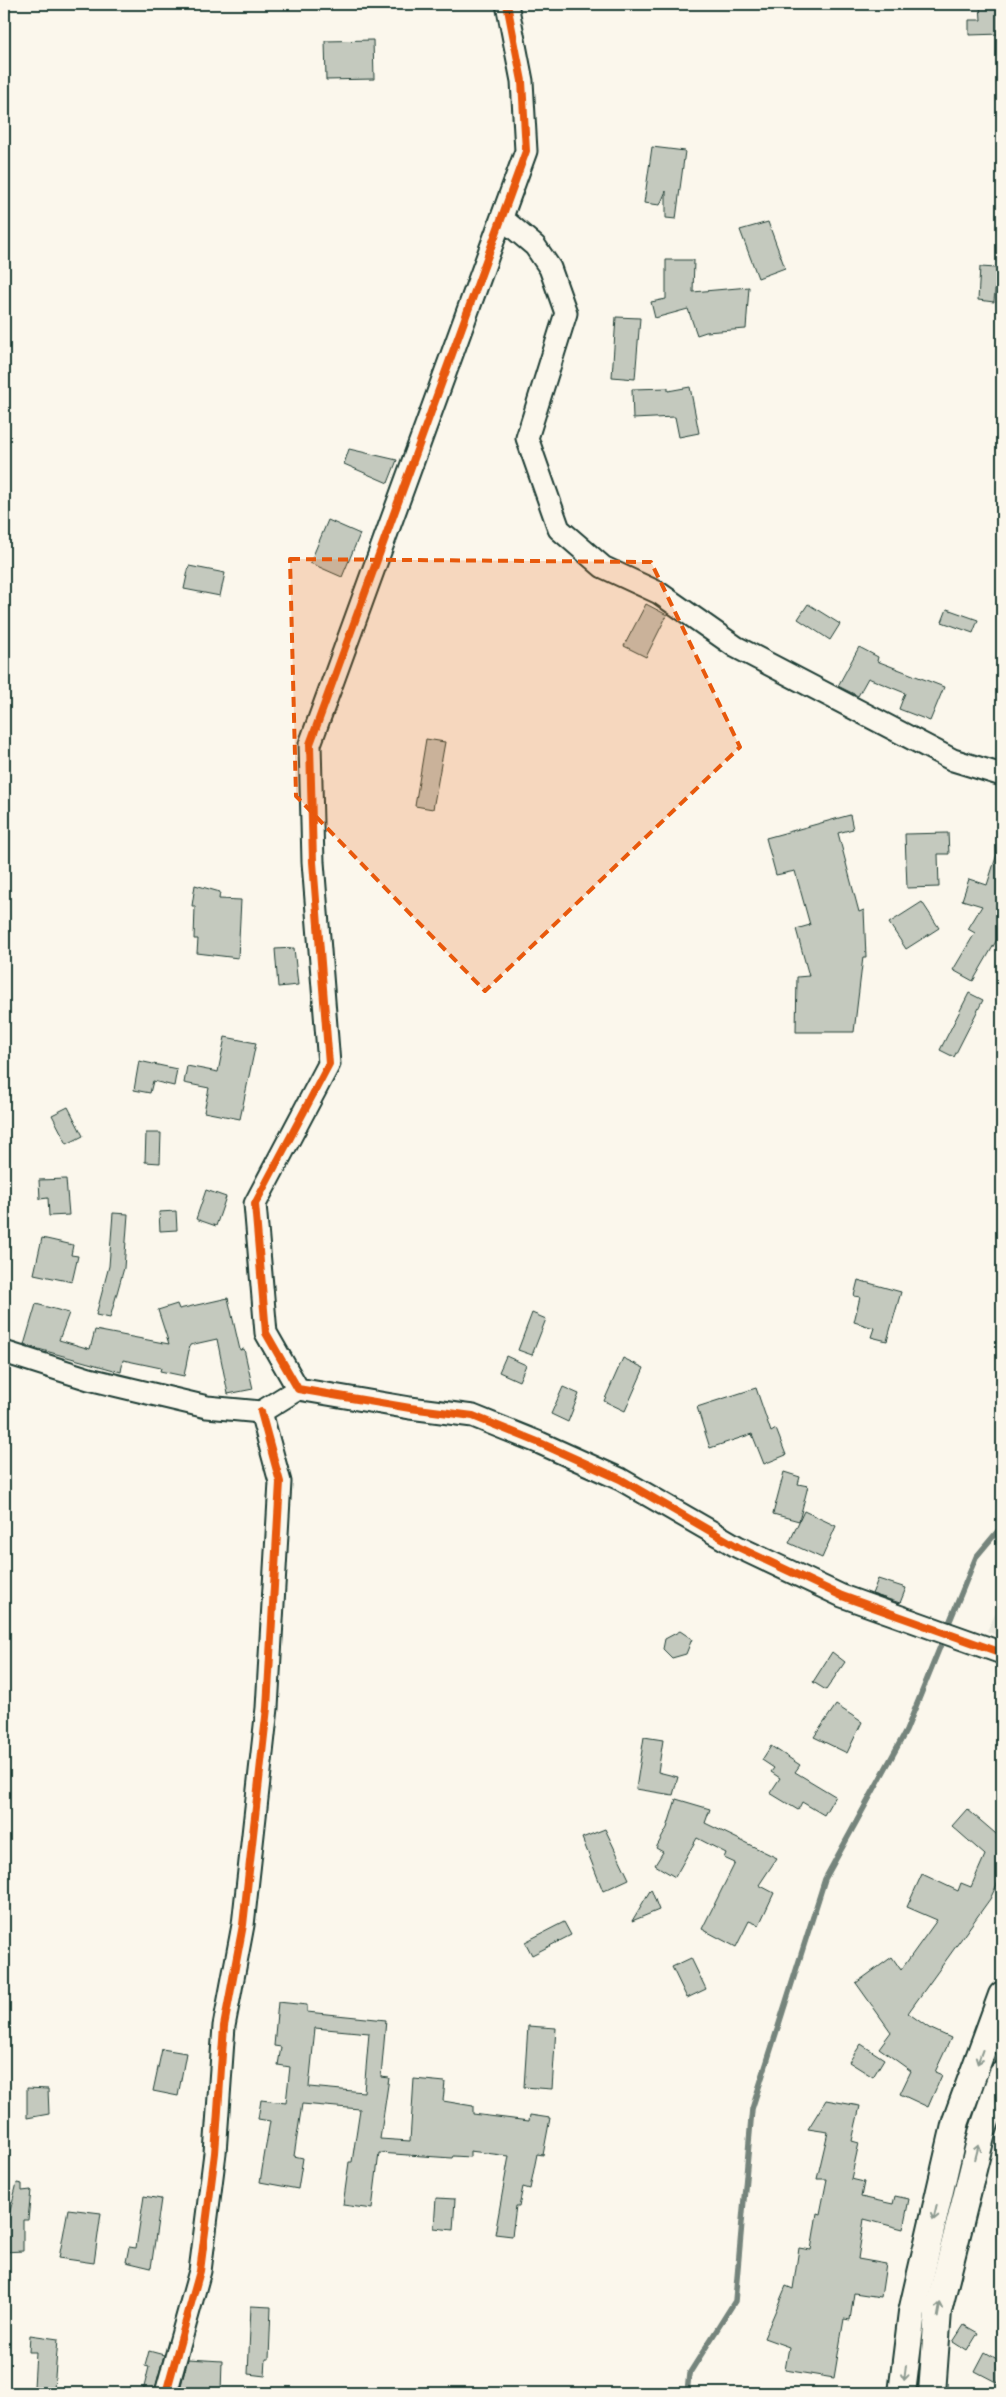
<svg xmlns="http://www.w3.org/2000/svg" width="1006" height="2397" viewBox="0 0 1006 2397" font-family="Kalam,sans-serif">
  <rect width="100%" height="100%" fill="#fbf7ec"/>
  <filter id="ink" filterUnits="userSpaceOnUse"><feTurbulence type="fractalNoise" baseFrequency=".02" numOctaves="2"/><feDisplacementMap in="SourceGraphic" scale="10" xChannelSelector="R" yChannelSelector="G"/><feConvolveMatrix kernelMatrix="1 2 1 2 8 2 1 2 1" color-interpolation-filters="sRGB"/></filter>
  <g filter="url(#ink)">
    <path fill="#eae9de" d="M1002,1600V1638L987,1631Z"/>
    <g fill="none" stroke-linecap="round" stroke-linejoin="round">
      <g stroke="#74847b" stroke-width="5.5">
        <path d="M947,1628L976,1557L1002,1526"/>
        <path d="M687,2393L689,2374L735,2301L752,2109L825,1879L906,1731L944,1637"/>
      </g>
    </g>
    <g fill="#c4c9be" stroke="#1f3d34" fill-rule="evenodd">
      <path d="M980,4H1002V34L969,35V20H981Z"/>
      <path d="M373,40L374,79L326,80L325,41Z"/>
      <path d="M652,147L685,151L676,219L666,218V191L660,205L644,203Z"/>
      <path d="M768,222L785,268L758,278L740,230Z"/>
      <path d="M666,260H694L693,292L749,287L746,329L706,332L697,335L688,309L655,318L651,302L666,299Z"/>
      <path d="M980,267L997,268L994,302L978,300Z"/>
      <path d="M616,317L640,318L635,379L612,377Z"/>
      <path d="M690,387L699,433L679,437L675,417L633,419L632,389L668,388V391Z"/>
      <path d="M349,449L397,460L388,483L344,464Z"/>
      <path d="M328,520L360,534L342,577L310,563Z"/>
      <path d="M189,566L225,573L220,596L184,589Z"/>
      <path d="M646,604L667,615L646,657L624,646Z"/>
      <path d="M808,604L840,624L830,640L798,619Z"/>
      <path d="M947,609L978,620L973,633L942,622Z"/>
      <path d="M859,647L878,657L877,661L944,687L930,721L899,709L905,693L868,678L858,696L838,686Z"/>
      <path d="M426,739L445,742L433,809L415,806Z"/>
      <path d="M850,815L853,829L838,833L859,912L864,910L866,957H863L854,1032H796L797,977L809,976L796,929L810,925L795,871L776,875L766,838Z"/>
      <path d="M948,833L949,854H938L939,887L907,888L905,834Z"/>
      <path d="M999,848L1002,849V931L973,981L953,970L975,933L968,929L982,906L962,900L969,879L987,885Z"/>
      <path d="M195,885L220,892L219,899L241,900L238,958L197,953L198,939H194L195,906H192Z"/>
      <path d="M922,902L939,928L906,949L889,923Z"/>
      <path d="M294,948L298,985L278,987L275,949Z"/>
      <path d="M969,993L983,1000L954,1057L940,1050Z"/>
      <path d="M225,1037L256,1043L240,1119L204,1112L209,1088L184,1083L187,1066L218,1072Z"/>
      <path d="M139,1061L177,1069L174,1086L153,1081L150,1093L134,1090Z"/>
      <path d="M68,1107L83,1136L67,1144L52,1115Z"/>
      <path d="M146,1133H161L160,1163L145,1162Z"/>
      <path d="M66,1179L69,1215L49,1216L48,1198L40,1199L39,1180Z"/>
      <path d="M206,1190L226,1197L216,1226L196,1219Z"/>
      <path d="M176,1211L177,1230L160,1231L159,1212Z"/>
      <path d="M113,1213L128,1214L124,1268L110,1318L96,1315L109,1266Z"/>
      <path d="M42,1238L73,1245L71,1255L78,1256L72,1282L34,1274Z"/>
      <path d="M858,1280L901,1292L887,1341L871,1337L874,1328L854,1322L860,1297L854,1296Z"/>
      <path d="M228,1298L240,1350L244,1349L253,1389L228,1394L217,1339L190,1345L184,1376L160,1371L161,1368L123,1360L121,1372L24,1345L36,1304L69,1313L59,1340L90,1349L95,1330L169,1344L158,1310L177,1304L179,1309Z"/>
      <path d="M532,1313L546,1319L532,1355L518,1350Z"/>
      <path d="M506,1356L526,1365L519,1381L499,1372Z"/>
      <path d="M623,1358L644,1368L625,1411L604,1401Z"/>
      <path d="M563,1387L579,1394L568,1422L551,1414Z"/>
      <path d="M756,1388L771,1432L776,1429L786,1455L764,1464L752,1434L710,1448L697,1407Z"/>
      <path d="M784,1472L800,1477L798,1484L808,1486L799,1521L773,1514Z"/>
      <path d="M804,1511L836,1526L822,1558L789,1543Z"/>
      <path d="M878,1579L906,1588L900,1603L872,1594Z"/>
      <path d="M680,1631L692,1639L686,1654L672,1658L663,1649L665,1639Z"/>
      <path d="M832,1652L845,1662L826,1690L813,1682Z"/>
      <path d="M836,1705L862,1722L847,1753L814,1737Z"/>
      <path d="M644,1737L663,1740L658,1772L678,1777L673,1795L636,1789Z"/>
      <path d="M771,1746L800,1765L795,1772L835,1796L824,1815L802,1802L798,1810L770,1793L780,1778L771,1772L774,1768L762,1760Z"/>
      <path d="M676,1799L710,1809L705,1823L777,1858L759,1885L774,1893L759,1925L749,1921L736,1947L702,1929L735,1863L724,1858L726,1853L697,1838L675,1877L655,1865L663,1852L656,1848L667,1828Z"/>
      <path d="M967,1809L1002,1839V1874L990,1899L908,2013L929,2028L951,2038L935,2072L942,2075L928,2107L900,2094L911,2071L879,2048L891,2032L856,1983L892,1957L901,1970L937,1920L907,1907L922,1874L958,1891L961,1883L971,1887L985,1855L952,1826Z"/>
      <path d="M605,1829L629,1879L603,1891L582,1838Z"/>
      <path d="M651,1889L659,1910L632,1921Z"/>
      <path d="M564,1922L571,1935L532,1955L525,1942Z"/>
      <path d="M691,1958L706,1989L687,1998L672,1967Z"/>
      <path d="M278,2002L307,2005V2012L386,2020L381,2077L389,2078L380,2139L410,2141L414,2079L445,2082L443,2101L473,2106V2114L529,2121L530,2115L550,2118L543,2155L537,2154L530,2189L523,2187L519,2206H516L512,2236L495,2234L509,2156L470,2151V2157L453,2156L452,2158L379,2153L372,2209L343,2205L349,2162H352L360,2109L302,2104L294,2156L303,2158L298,2189L260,2182L270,2121L258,2119L261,2100L286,2103L290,2067L278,2065L281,2047L274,2046ZM315,2028L369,2033L364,2092L309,2087Z"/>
      <path d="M528,2026L556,2028L552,2089L524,2087Z"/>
      <path d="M861,2044L884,2059L873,2077L849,2062Z"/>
      <path d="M162,2049L186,2053L178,2096L153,2091Z"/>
      <path d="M27,2088L48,2089L49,2114L27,2118Z"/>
      <path d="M826,2100L860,2106L852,2141L859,2143L851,2179L864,2182L861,2197L893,2204L895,2196L909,2199L903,2229L864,2219L858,2259L886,2264L881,2297L854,2293L850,2320L844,2319L834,2378L785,2370L789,2347L764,2338L786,2286L793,2289L799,2248L811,2250L817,2213L820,2214L827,2179H817L828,2132L808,2129Z"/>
      <path d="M17,2183L22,2184V2191L31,2190L28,2220H23V2251L4,2252V2235Z"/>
      <path d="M144,2196L161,2199L151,2268L126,2262L129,2247L136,2248Z"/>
      <path d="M436,2198L455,2199L453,2230L434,2228Z"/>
      <path d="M68,2209L101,2213L94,2263L59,2258Z"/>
      <path d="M251,2306L271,2307L269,2359H266L265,2376L248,2374Z"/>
      <path d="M964,2325L978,2333L967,2351L953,2342Z"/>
      <path d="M30,2335L58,2339L54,2389L34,2387L36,2352H29Z"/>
      <path d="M149,2351L164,2355L154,2393L143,2391L149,2367L145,2366Z"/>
      <path d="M985,2352L1002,2362V2375L998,2383L975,2371Z"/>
      <path d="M188,2359L222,2361L221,2393H179Z"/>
    </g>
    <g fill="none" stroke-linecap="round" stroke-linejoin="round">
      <defs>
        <g id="minor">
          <path d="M507,4L522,81L526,151L310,744L313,862L329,1064L255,1204L266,1333L298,1389L410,1408L473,1416L540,1443L620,1479L738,1547L842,1596L1002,1653"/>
          <path d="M503,219L535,246L550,268L566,313L527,438L559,529L603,567L659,593L736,647L953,760L1002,775"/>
          <path d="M4,1352L89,1379L207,1407L261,1412L298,1389"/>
          <path d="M166,2393L200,2271L215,2153L224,2026L243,1925L267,1708L280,1482L261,1412"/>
        </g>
        <g id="major">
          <path d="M902,2393L912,2312L956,2121L1002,1995"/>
          <path d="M932,2393L938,2311L982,2133L1002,2075"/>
        </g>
      </defs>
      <use href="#minor" stroke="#1f3d34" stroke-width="25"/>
      <use href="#major" stroke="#1f3d34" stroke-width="30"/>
      <use href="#minor" stroke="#fbf7ec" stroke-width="21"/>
      <use href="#major" stroke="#fbf7ec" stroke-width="26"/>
      <defs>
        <g id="cycleway">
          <path d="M507,4L522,81L526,151L310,744L313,862L329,1064L255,1204L266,1333L298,1389L410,1408L473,1416L540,1443L620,1479L738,1547L842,1596L1002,1653"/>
          <path d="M166,2393L200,2271L215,2153L224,2026L243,1925L267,1708L280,1482L261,1412"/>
        </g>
      </defs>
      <use href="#cycleway" stroke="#fbf7ec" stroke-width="11"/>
      <use href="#cycleway" stroke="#e8590c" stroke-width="8"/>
    </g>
    <defs><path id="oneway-shaft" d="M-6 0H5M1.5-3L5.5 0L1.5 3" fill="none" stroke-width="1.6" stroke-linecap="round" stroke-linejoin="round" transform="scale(1.25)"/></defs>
    <g stroke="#8d9a90">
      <use href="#oneway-shaft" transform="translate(980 2057) rotate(110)"/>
      <use href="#oneway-shaft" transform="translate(977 2152) rotate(-76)"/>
      <use href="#oneway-shaft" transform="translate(935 2213) rotate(103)"/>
      <use href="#oneway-shaft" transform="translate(939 2310) rotate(-80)"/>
      <use href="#oneway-shaft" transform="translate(905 2373) rotate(97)"/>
    </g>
  </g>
  <path fill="#e8590c" fill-opacity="0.2" stroke="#e8590c" stroke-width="4" stroke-dasharray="10 6" stroke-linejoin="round" d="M290,559L651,562L740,747L485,991L296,796Z"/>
  <rect width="1006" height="2397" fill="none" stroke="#fbf7ec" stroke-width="20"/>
  <rect x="10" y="10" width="986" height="2377" fill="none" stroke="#1f3d34" stroke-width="2" filter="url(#ink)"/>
</svg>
